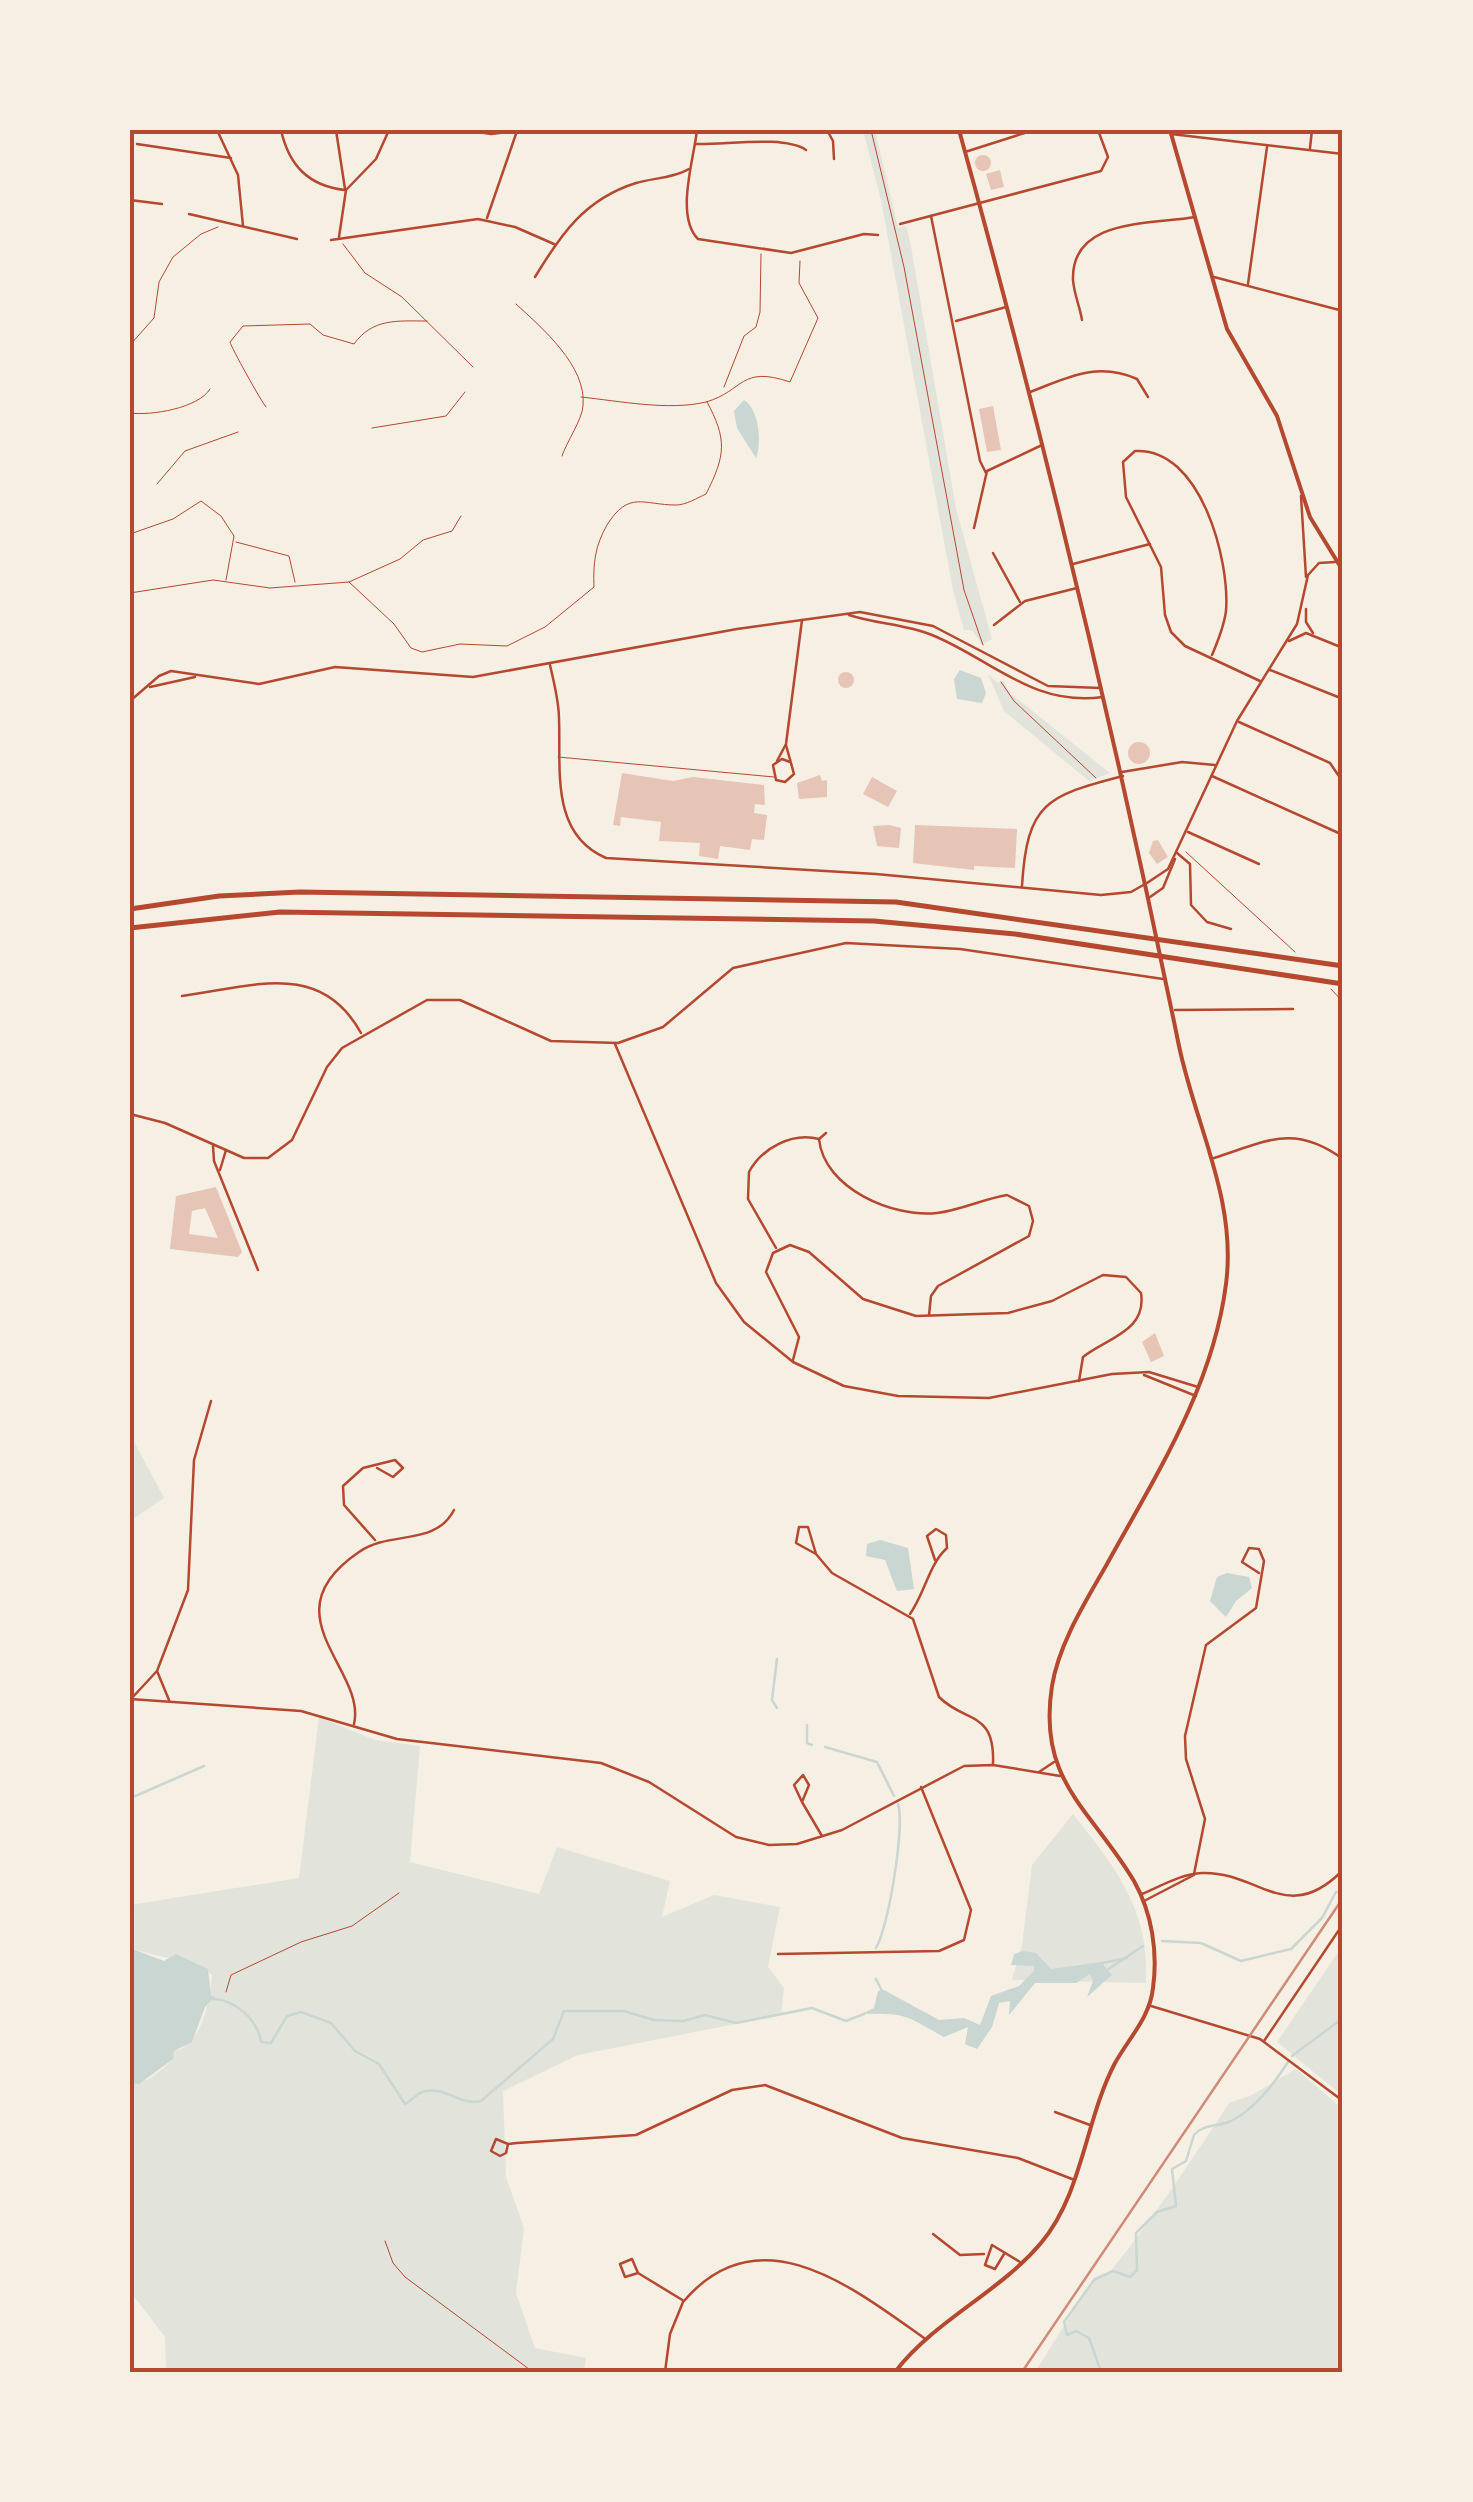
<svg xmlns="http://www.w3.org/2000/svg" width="1473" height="2502" viewBox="0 0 1473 2502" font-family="'Public Sans',sans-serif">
  <rect width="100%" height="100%" fill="#f6efe4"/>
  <g fill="#e2e4dc">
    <path d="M863,130H875L898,228L906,226L911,246L956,509L992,639L982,645L972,630H964L953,590L881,200Z"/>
    <path d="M988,674L998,683L1003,681L1010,693L1110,773L1089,781L1004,711Z"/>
    <path d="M130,1434L164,1498L130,1521Z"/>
    <path d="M319,1717L375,1740L420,1746L410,1862L539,1894L557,1847L670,1881L662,1917L714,1895L780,1907L768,1967L784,1988L781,2015L578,2055L503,2091L506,2177L524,2228L516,2293L535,2348L586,2358L584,2372H166L165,2337L130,2291V2083C147,2085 161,2070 173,2059L174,2051C202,2046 210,1999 212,1975C205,1964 150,1955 130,1948V1905L299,1878Z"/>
    <path d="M1073,1814C1116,1868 1150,1910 1146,1983L1012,1980L1022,1945L1032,1865Z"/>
    <path d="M1343,1945V2096L1277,2042Z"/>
    <path d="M1296,2069L1343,2109V2293L1339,2297L1343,2303V2372H1035L1094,2278C1101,2273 1107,2275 1113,2268C1153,2218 1192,2160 1229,2103L1252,2095Z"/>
  </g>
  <g fill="#c9d6d2">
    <path d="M744,400C759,409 762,443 756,458L737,428L734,411Z"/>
    <path d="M960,670L981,678L986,693L982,703L957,699L954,679Z"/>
    <path d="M880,1540L908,1548L914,1589L897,1591L885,1560L866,1556L867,1544Z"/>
    <path d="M1227,1573L1249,1577L1252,1588L1236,1601L1226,1617L1210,1601L1217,1577Z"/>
    <path d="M130,1948L164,1961L176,1954L208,1969L211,1996H215L205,2007L192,2042L174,2051L173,2059L139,2084L130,2083Z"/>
    <path d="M1023,1951L1036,1953L1051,1969L1101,1962L1112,1975L1087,1997L1093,1981L1090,1974L1076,1983H1035L1009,2015L1010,2001L999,2003L992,2027L977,2049L965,2044L968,2027L944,2037C904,2015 907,2013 861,2014L874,2008L878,1991L884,1990L939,2020L964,2018L980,2025L991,1996L1019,1986L1034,1971V1966L1011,1965L1014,1954Z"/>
  </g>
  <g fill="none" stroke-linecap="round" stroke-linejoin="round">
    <g stroke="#c9d6d2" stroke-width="2.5">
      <path d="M777,1708L772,1700L777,1659"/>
      <path d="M807,1725V1743L812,1745"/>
      <path d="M825,1747L877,1762L894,1796"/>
      <path d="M133,1797L204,1766"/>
      <path d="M1162,1941L1201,1943L1241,1961L1291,1949L1322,1918L1336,1892H1343"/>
      <path d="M876,1948C889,1926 905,1825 898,1804"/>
      <path d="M1102,1963L1127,1958"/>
      <path d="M1107,1970L1143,1946"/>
      <path d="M876,1979L882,1991"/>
      <path d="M212,1999C235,1999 258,2020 261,2042L271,2043L287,2016L301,2012L331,2023L355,2051L379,2064L405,2104C413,2100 417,2093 425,2091C446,2087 462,2106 481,2101L553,2039L564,2011H624L654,2020L683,2021L705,2015L736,2023L812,2008L846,2021L864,2014"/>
      <path d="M1292,2056L1343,2018"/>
      <path d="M1101,2372L1089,2338L1076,2331L1067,2335L1064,2322L1094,2280L1113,2271L1130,2277L1137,2270L1136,2233L1157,2212L1176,2206L1172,2169L1186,2161L1194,2135C1205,2123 1218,2127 1231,2121C1255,2109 1274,2084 1288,2062"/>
    </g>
  </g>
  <g fill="#e6c5b7" fill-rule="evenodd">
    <circle cx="983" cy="163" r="8"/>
    <path d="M1000,170L1004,187L991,190L986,174Z"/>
    <path d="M993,406L1001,450L987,452L979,409Z"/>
    <circle cx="846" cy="680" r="8"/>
    <circle cx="1139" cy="753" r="11"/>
    <path d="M622,773L673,781L693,777L764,785L765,805L755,804L754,813L767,815L764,840L752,839L750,850L720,846L718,859L699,856L700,843L659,841L661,822L621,817L620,826L613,825Z"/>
    <path d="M820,775L822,781L827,780V797L799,799L797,783Z"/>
    <path d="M872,777L897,791L888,807L863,794Z"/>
    <path d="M889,825L901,828L899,848L877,846L873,826Z"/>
    <path d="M915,825L1017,829L1015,868L974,866V870L913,863Z"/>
    <path d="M1158,840L1168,857L1157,864L1149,853L1153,841Z"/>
    <path d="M216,1187L242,1252L238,1257L170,1249L176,1196ZM205,1208L218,1238L189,1234L192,1211Z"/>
    <path d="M1155,1333L1164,1356L1151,1362L1142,1342Z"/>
  </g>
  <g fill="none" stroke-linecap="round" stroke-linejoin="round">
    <g stroke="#b5482f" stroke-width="1">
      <path d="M871,130L904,267L964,590L983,645"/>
      <path d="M343,244L365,273L402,297L473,367"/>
      <path d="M516,304C542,328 587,366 583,406C582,420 567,441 562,456"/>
      <path d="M130,345L154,318L159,282L173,257L201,234L218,227"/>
      <path d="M724,387L744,336L756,327L760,312L761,254"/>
      <path d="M581,397C619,401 669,411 706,402C744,391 740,365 790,382L818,318L799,283L800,261"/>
      <path d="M266,407C262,403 231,347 230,342L243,326L310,324L323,335L354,344C373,318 397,321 427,321"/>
      <path d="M130,413C151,416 199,408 210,389"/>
      <path d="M372,428L446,416L465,392"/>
      <path d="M157,484L185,451L238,432"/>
      <path d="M130,534L173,519L201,501L221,516L234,536L226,580"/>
      <path d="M236,542L289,556L295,582"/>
      <path d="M349,582L394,624L411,648L422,652L460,644L507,646L545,627L594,587C593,563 595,546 607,525C629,490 643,505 676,505C686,505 697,498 706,494C726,455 727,439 707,402"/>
      <path d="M130,593L213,580L270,588L349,582L400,559L423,540L452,531L461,516"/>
      <path d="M1001,682L1014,701L1096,778"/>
      <path d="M1186,852L1295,952"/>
      <path d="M1331,989L1343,1002"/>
      <path d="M226,1992L231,1975L301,1942L352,1926L399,1893"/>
      <path d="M385,2241L393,2263L405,2277L533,2372"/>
    </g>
    <path stroke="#b5482f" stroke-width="1" d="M558,757L774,777"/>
    <g stroke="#b5482f" stroke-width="2.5">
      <path d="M217,130L238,175L243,226"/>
      <path d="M281,130C289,166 309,186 345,190"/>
      <path d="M336,130L345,189"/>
      <path d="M465,130L491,134L524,130"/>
      <path d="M697,130C694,159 675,216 698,239L791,253L864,234L878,235"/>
      <path d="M827,130L833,141L834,159"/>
      <path d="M1171,134L1343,154"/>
      <path d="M137,144L231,158"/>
      <path d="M696,144C726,145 783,135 806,150"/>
      <path d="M1310,148L1312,130"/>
      <path d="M965,152L1034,130"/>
      <path d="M130,200L162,204"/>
      <path d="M189,214L297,239"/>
      <path d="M931,216L980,461L986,473"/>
      <path d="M487,218L517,131"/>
      <path d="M900,224L1101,171L1108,157L1098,130"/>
      <path d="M339,237L346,190L376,159L389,130"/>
      <path d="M331,240L478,219L515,227L554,244"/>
      <path d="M535,277C561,234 585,199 636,183C653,178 674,178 689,169"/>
      <path d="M1214,277L1343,311"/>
      <path d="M1248,284L1267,147"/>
      <path d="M1082,320C1080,307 1074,294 1073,280C1071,217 1152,225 1195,217"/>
      <path d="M956,321L1006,307"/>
      <path d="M1030,392C1067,378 1097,361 1137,379L1148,397"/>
      <path d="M974,528L987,471L1042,445"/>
      <path d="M993,553L1020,602"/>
      <path d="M1073,564L1150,544"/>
      <path d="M849,615C876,624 905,624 932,635C991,659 1033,707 1103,697"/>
      <path d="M994,625L1025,601L1077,588"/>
      <path d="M1212,655C1218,641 1224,626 1226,611C1230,561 1201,447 1135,451L1123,462L1126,497L1161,567L1165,615L1171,632L1185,646L1260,681"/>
      <path d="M550,665C554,683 559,701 559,719C561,769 550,834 606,858L876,874L1101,895L1131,892L1145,884"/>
      <path d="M1270,670L1343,699"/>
      <path d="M150,687L195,677"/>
      <path d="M130,701L159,676L171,671L259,684L335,667L473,677L737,629L860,612L933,626L1048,686L1101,688"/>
      <path d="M1239,722L1330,763L1343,782"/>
      <path d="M786,745L794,774L785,782L776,780L773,765L782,759L790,762"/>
      <path d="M777,761L786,744L802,620"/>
      <path d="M1122,772L1182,762L1215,765"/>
      <path d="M1212,776L1343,835"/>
      <path d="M1188,832L1259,864"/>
      <path d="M1177,853L1190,864L1191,905L1207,922L1231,929"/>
      <path d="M1022,886C1027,803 1046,796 1123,776"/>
      <path d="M182,996C251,987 320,959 361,1033"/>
      <path d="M1175,1010L1293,1009"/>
      <path d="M615,1044L716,1283L744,1322L793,1362L844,1386L898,1396L989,1398L1112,1374L1149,1372L1198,1387"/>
      <path d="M819,1139C824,1189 894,1218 937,1213C961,1210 983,1199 1007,1195L1029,1206L1033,1221L1029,1236L938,1286L931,1296L929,1315"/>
      <path d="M213,1146L214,1161L258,1270"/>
      <path d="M1214,1158C1267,1141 1294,1123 1343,1159"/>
      <path d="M220,1170L226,1150"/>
      <path d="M776,1248L748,1199L749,1172C762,1148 792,1132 819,1139L826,1133"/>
      <path d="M793,1360L799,1337L766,1272L773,1253L790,1245L809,1252L863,1299L916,1316L1008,1313L1052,1301L1103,1275L1126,1277L1141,1293C1147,1331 1107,1338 1083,1357L1079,1381"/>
      <path d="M1144,1375L1196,1396"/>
      <path d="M375,1540L344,1505L343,1486L363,1468L395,1460L403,1468L393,1477L377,1468"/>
      <path d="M816,1554L796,1543L799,1527H808L816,1554L832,1573L913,1619L939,1697C966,1724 995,1710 993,1764"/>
      <path d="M910,1614C925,1593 929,1564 947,1548L946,1535L936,1529L927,1536L935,1560"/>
      <path d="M131,1699L156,1672"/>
      <path d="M169,1700L157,1671L188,1590L194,1460L211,1401"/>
      <path d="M354,1724C367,1669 266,1615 359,1552C390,1530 435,1547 454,1510"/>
      <path d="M802,1802L794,1785L803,1775L809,1785L802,1802L822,1836"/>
      <path d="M1194,1874L1205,1819L1186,1759L1185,1736L1206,1645L1256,1608L1264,1561L1259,1549L1249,1548L1242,1562L1259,1573"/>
      <path d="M1142,1894C1161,1886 1181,1874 1202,1873C1259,1871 1287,1927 1343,1870"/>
      <path d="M1144,1901L1194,1875"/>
      <path d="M778,1954L939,1951L964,1940L971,1910L921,1787"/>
      <path d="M1264,2041L1343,1924"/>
      <path d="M1055,2112L1090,2125"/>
      <path d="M508,2144L496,2139L491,2151L500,2156L506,2153L508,2144L517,2143L636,2135L732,2090L765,2085L902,2138L1018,2158L1072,2179"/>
      <path d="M933,2234L960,2255L984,2254"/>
      <path d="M1004,2254L995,2269L985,2265L992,2245L1020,2262"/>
      <path d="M638,2273L632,2259L620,2264L625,2277L638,2273L684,2301C759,2213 852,2287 924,2338"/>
      <path d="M665,2372L670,2334L683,2302"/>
    </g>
    <g stroke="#b5482f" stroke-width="2.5">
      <path d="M1301,496L1306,577"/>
      <path d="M1306,609V622L1313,633"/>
      <path d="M1289,641L1306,633L1343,648"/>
      <path d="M1147,883L1168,869L1237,721L1297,624L1308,575L1319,563L1335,562"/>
      <path d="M1150,897L1163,888L1175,859"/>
      <path d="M130,1114L165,1123L244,1158H268L292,1140L327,1067L342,1048L427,1000H460L551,1041L618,1043L663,1027L733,968L846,943L960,949L1163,979"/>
      <path d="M130,1699L301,1711L397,1739L601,1763L649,1782L736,1837L769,1845L797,1844L842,1830L964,1766L993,1765L1060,1776"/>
      <path d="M1039,1772L1054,1762"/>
      <path d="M1151,2006L1260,2039L1343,2101"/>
    </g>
    <path stroke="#b5482f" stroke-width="4" d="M895,2372C936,2319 999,2293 1041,2243C1083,2193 1085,2120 1115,2063C1129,2038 1150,2017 1153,1988C1158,1952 1152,1913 1134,1881C1091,1809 1037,1781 1052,1686C1059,1643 1086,1601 1107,1564C1156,1475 1213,1387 1226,1284C1237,1200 1196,1127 1179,1046C1116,738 1043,433 959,130"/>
    <path stroke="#b5482f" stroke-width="4" d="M1170,130L1227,329L1277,416L1310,517L1343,571"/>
    <g stroke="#b5482f" stroke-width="5">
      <path d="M130,909L219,896L300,892L896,902L1343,966"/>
      <path d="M130,928L280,912L874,921L1015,934L1343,984"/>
    </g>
    <path stroke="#cf8b77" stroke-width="2.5" d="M1022,2372L1343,1898"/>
  </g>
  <rect width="1473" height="2502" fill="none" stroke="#f6efe4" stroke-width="265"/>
  <rect x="132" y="132" width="1208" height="2238" fill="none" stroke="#b5482f" stroke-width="4"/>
</svg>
